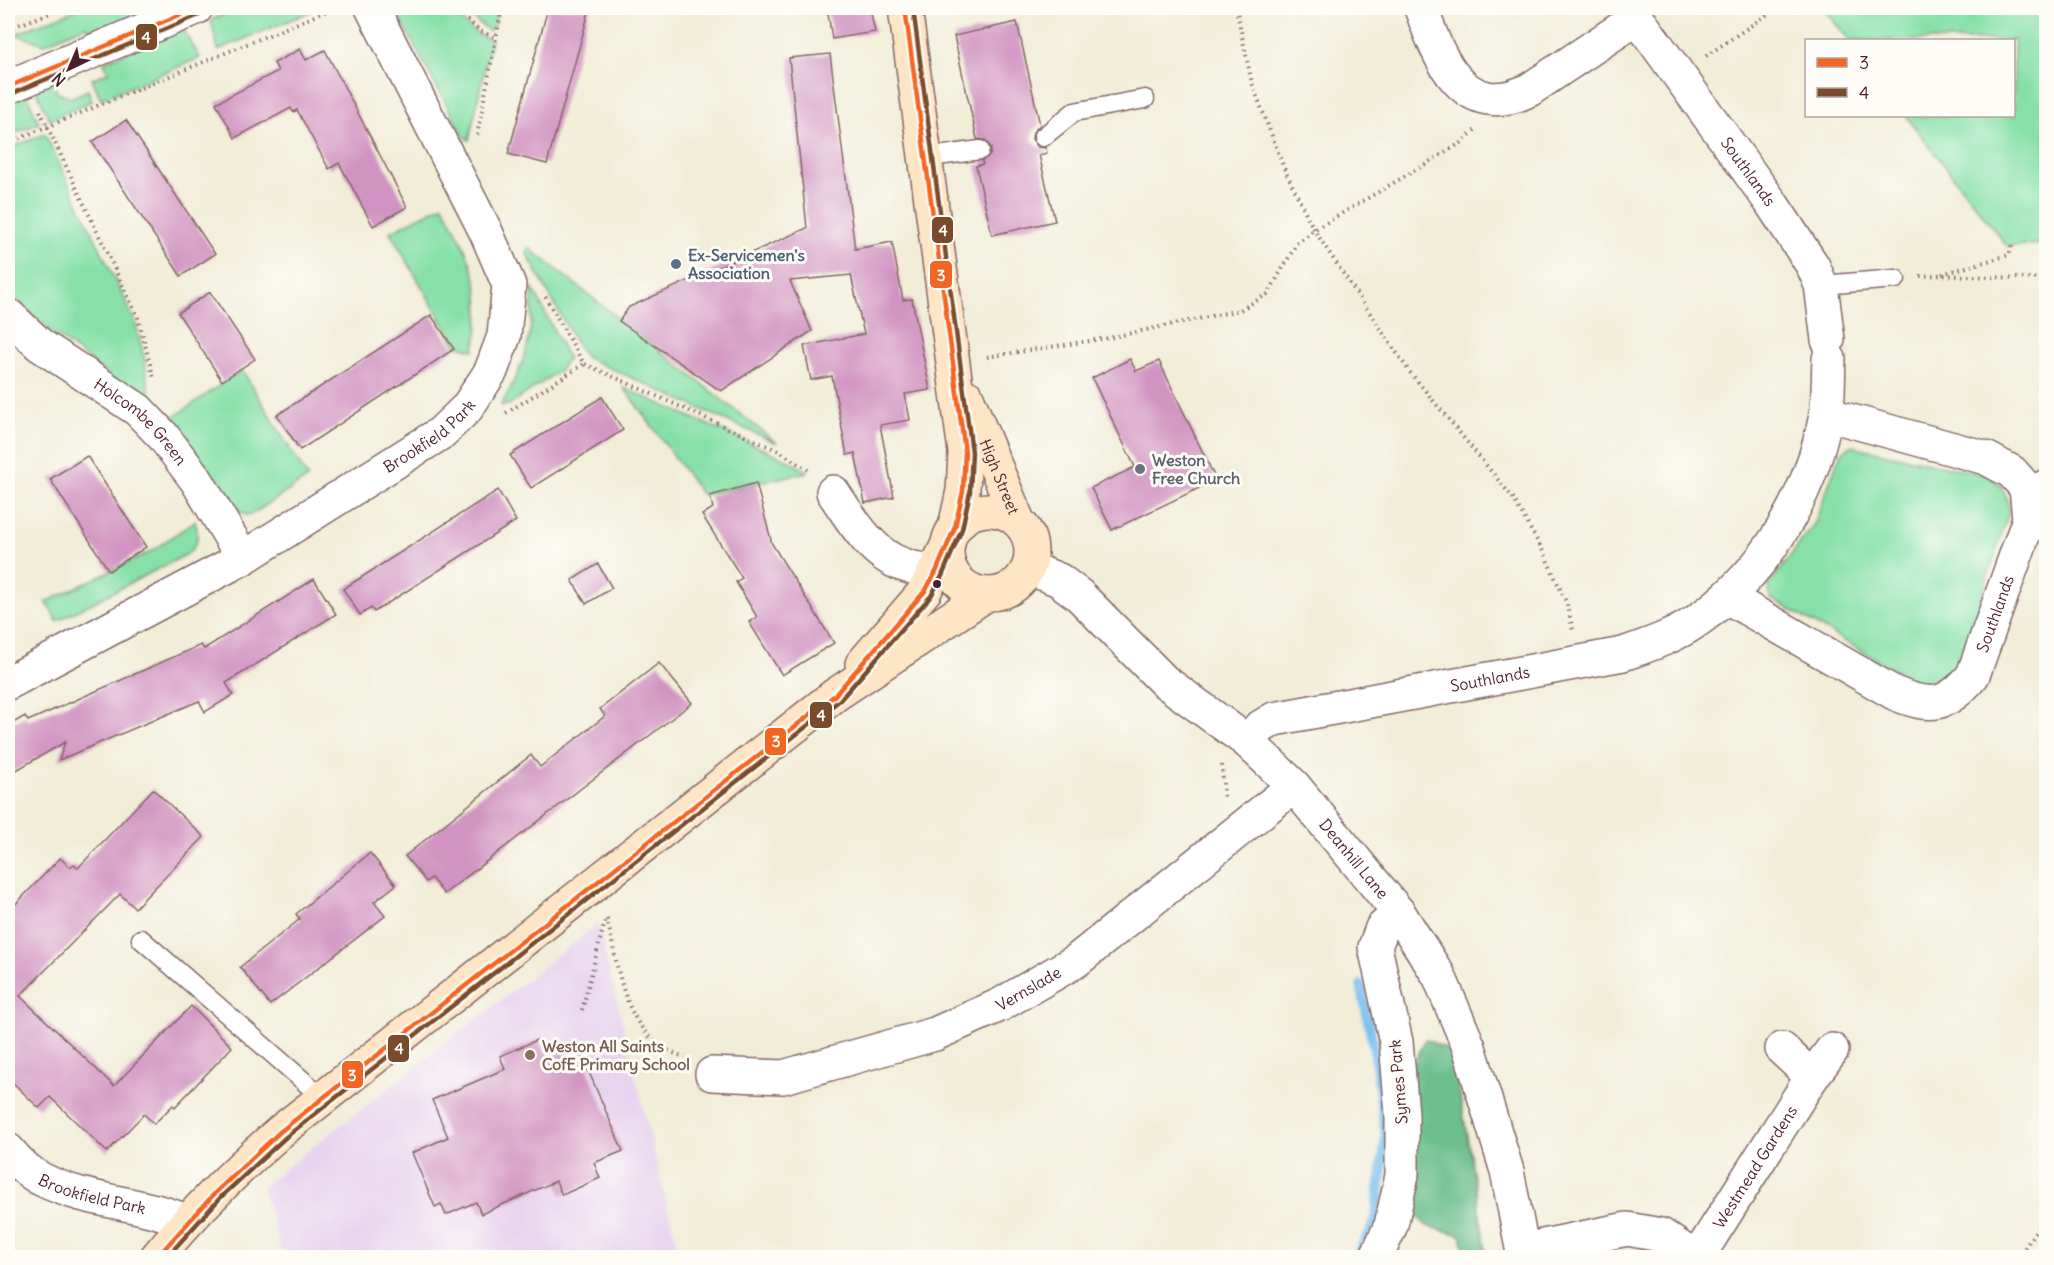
<svg xmlns="http://www.w3.org/2000/svg" width="2054" height="1265" viewBox="0 0 2054 1265" font-family="Delius,sans-serif">
  <rect width="100%" height="100%" fill="#fdfcf7"/>
  <filter id="ink" filterUnits="userSpaceOnUse"><feTurbulence type="fractalNoise" baseFrequency=".0167" numOctaves="2"/><feDisplacementMap in="SourceGraphic" scale="12" xChannelSelector="R" yChannelSelector="G"/><feConvolveMatrix kernelMatrix="1 2 1 2 8 2 1 2 1" color-interpolation-filters="sRGB"/></filter>
  <filter id="wash" filterUnits="userSpaceOnUse"><feTurbulence type="fractalNoise" baseFrequency=".008" numOctaves="4" result="noise"/><feDisplacementMap in="SourceGraphic" scale="24" xChannelSelector="R" yChannelSelector="G"/><feGaussianBlur stdDeviation="1.35" result="paint"/><feColorMatrix in="noise" values="0 0 0 0 0 0 0 0 0 0 0 0 0 0 0 0 0 1.4 0 .05"/><feComposite in="paint" operator="in"/></filter>
  <g filter="url(#wash)">
    <rect width="100%" height="100%" fill="#f1edd7"/>
    <path fill="#e8d2ef" d="M598,924L680,1257H283L262,1187Z"/>
    <g fill="#87e1a7" stroke="#688069" stroke-width="1.5">
      <path d="M81,8H159L95,33L85,26L44,44L15,34Z"/>
      <path d="M240,8H319L218,50L211,20Z"/>
      <path d="M394,8H447L478,34L491,40L469,140L464,137Z"/>
      <path d="M460,8H498L494,26L489,31Z"/>
      <path d="M1823,8H2046V244L2007,246L1906,116H2014V40H1849Z"/>
      <path d="M183,29L200,58L101,99L92,79L108,72L104,62Z"/>
      <path d="M53,82L57,92L71,98L88,90L92,101L50,120L36,90Z"/>
      <path d="M26,94L39,123L8,136V101Z"/>
      <path d="M45,134L135,321L144,357L152,408L43,325L8,290V149Z"/>
      <path d="M443,205C470,256 488,290 474,350L456,345L390,232Z"/>
      <path d="M529,248L777,443L587,358L579,349L526,252Z"/>
      <path d="M532,287L568,358L560,370L509,405H501C526,363 534,336 532,287Z"/>
      <path d="M242,370L308,478L254,513L246,515L232,506L202,460L171,419Z"/>
      <path d="M624,388L786,459L808,472L702,495Z"/>
      <path d="M1850,446L1987,475C2003,485 2007,493 2009,512L1960,662C1946,679 1936,685 1914,681L1770,598L1769,585L1815,523L1837,462L1843,452Z"/>
      <path d="M195,521C199,535 199,544 187,554L57,621L46,602L150,552Z"/>
    </g>
    <path fill="#6dbf8c" stroke="#5c6f5c" stroke-width="1.5" d="M1425,1039L1451,1051C1466,1119 1475,1188 1487,1257H1466L1461,1235L1427,1226L1407,1207L1411,1071Z"/>
    <g fill="none" stroke-linecap="round" stroke-linejoin="round">
      <path stroke="#77beee" stroke-width="10" d="M1355,1258L1375,1223L1386,1136L1375,1055L1361,985"/>
    </g>
    <g id="blocks">
      <g fill="#d194c2">
        <path d="M548,8H590L547,164L508,154Z"/>
        <path d="M835,8H870L875,32L832,39L828,13L836,11Z"/>
        <path d="M1017,22L1040,125L1033,132L1032,139L1038,147L1046,148L1047,153L1039,155L1055,221L992,235L976,166L983,164L982,161L990,155L991,148L985,140L977,139L954,36Z"/>
        <path d="M300,49L306,60L325,50L407,207L373,226L339,163L329,169L297,110L293,112L291,108L235,138L216,103L278,71L274,63Z"/>
        <path d="M830,54L855,249L892,242L903,300L912,299L930,390L905,394L910,420L880,425L894,497L865,503L855,453L847,455L832,376L811,380L804,346L864,334L851,275L790,281L812,331L721,391L619,321L629,307L807,228L789,58Z"/>
        <path d="M126,120L215,254L181,276L92,142Z"/>
        <path d="M210,292L255,359L222,381L178,313Z"/>
        <path d="M431,315L454,349L300,450L277,415Z"/>
        <path d="M1130,359L1136,371L1159,361L1216,480L1112,530L1091,488L1135,467L1092,378Z"/>
        <path d="M602,397L623,430L531,488L510,455Z"/>
        <path d="M87,456L146,547L109,571L50,479Z"/>
        <path d="M756,483L772,544L834,643L782,675L749,622L757,617L736,582L742,578L702,515L713,508L710,496Z"/>
        <path d="M498,490L516,521L374,612L371,608L360,615L343,589Z"/>
        <path d="M598,564L612,588L586,604L572,580Z"/>
        <path d="M314,579L336,614L226,683L233,695L205,712L199,701L59,760L65,742L8,775V726L25,716L28,721L201,645L204,649Z"/>
        <path d="M659,663L692,703L444,894L431,878L426,882L405,856L531,755L540,767L605,716L600,709Z"/>
        <path d="M153,789L204,837L135,908L120,894L20,996L114,1086L191,1006L232,1047L175,1107L173,1105L154,1124L144,1114L107,1152L50,1097L39,1108L8,1078V912L60,858L70,867L74,864L78,868Z"/>
        <path d="M370,853L396,885L374,902L385,916L270,1005L240,967L300,919L296,914Z"/>
        <path d="M539,1039L544,1052L569,1042L573,1051L579,1049L623,1151L594,1163L600,1178L562,1195L556,1181L481,1214L476,1202L446,1215L441,1204L435,1207L412,1153L448,1137L432,1100L505,1069L500,1056Z"/>
      </g>
    </g>
  </g>
  <g filter="url(#ink)">
    <use href="#blocks" fill-opacity="0" stroke="#846767" stroke-width="1.5"/>
    <g fill="none" stroke-linecap="round" stroke-linejoin="round">
      <defs>
        <g id="lane">
          <path d="M1043,137L1074,112L1145,99"/>
          <path d="M924,158L980,150"/>
          <path d="M1821,285L1896,279"/>
          <path d="M2026,488L2046,478"/>
          <path d="M141,939L323,1098"/>
        </g>
        <g id="street">
          <path d="M1421,8C1439,59 1463,122 1529,90L1637,18"/>
          <path id="s1" d="M1630,8L1770,201L1813,266L1821,285L1828,340"/>
          <path d="M8,87L196,8"/>
          <path id="s2" d="M8,315L40,345L138,410L163,436L197,481L243,558"/>
          <path d="M833,492C851,519 872,555 904,565C914,569 926,570 936,572"/>
          <path id="s3" d="M1029,568L1059,580L1079,595L1164,681L1248,742L1294,786L1399,913L1439,976L1469,1047L1507,1171L1524,1258"/>
          <path id="s4" d="M1727,597L1894,693C1931,709 1948,706 1973,675L2029,519L2026,488L2012,472L1986,458L1826,414"/>
          <path id="s5" d="M8,683L243,558L441,433L467,408L491,371L504,336L509,285L486,232L372,8"/>
          <path id="s6" d="M1248,742L1259,728L1274,719L1623,654C1649,645 1676,636 1698,620C1767,571 1810,497 1826,415C1829,397 1828,377 1829,359"/>
          <path d="M1782,1049L1812,1077"/>
          <path id="s7" d="M712,1074L783,1077L935,1034L1000,1005L1076,961L1294,786"/>
          <path id="s8" d="M8,1150C17,1161 30,1174 43,1180C87,1202 140,1202 186,1221"/>
          <path d="M1524,1250L1627,1229L1661,1235L1695,1258"/>
          <path d="M1376,1258L1391,1225L1402,1175V1114L1396,1042L1375,947L1382,928L1399,913"/>
          <path id="s9" d="M1697,1258L1812,1077L1832,1050"/>
        </g>
        <g id="secondary">
          <path d="M905,8L965,452L963,491L955,527"/>
          <path id="s10" d="M967,397L1018,521"/>
          <circle cx="989" cy="552" r="42"/>
          <path d="M862,664L925,591L948,544"/>
          <path d="M156,1258C194,1212 236,1170 281,1131L835,695L987,594"/>
        </g>
      </defs>
      <use href="#lane" stroke="#846767" stroke-width="21"/>
      <use href="#street" stroke="#846767" stroke-width="36"/>
      <use href="#secondary" stroke="#846767" stroke-width="36"/>
      <g stroke="#846767" stroke-width="4" stroke-dasharray="1.5 4.5" stroke-linecap="butt">
        <path d="M454,8L480,31L496,38"/>
        <path d="M1236,8L1252,83L1284,168L1314,230L1409,371L1513,498L1544,553L1567,604L1573,630"/>
        <path d="M8,29L63,8"/>
        <path d="M1706,56L1777,8"/>
        <path d="M40,111L138,318L154,379"/>
        <path d="M477,135L502,8"/>
        <path d="M8,143L334,8"/>
        <path d="M1942,274L2009,255L2012,245"/>
        <path d="M1920,276L1939,275L2046,279"/>
        <path d="M987,357L1108,338L1240,310L1268,294L1297,243L1314,230L1461,143L1475,130"/>
        <path d="M585,364L779,451L808,470"/>
        <path d="M506,413L584,364L543,293"/>
        <path d="M1222,765L1224,800"/>
        <path d="M607,919C620,972 623,1040 685,1057"/>
        <path d="M582,1010L605,921"/>
        <path d="M2018,1258L2046,1215"/>
      </g>
      <use href="#lane" stroke="#fff" stroke-width="18"/>
      <use href="#street" stroke="#fff" stroke-width="33"/>
      <use href="#secondary" stroke="#fde5c5" stroke-width="33"/>
      <defs>
        <g id="bus-1">
          <path d="M8,87L196,8"/>
          <path d="M156,1258L216,1192L281,1131L835,695L925,591L936,572L955,527L963,491L965,452L905,8"/>
        </g>
        <g id="bus-2">
          <path d="M11,94L199,15"/>
          <path d="M166,1258L221,1197L286,1137L840,700L931,596L942,576L962,529L970,492L972,452L913,8"/>
        </g>
      </defs>
      <use href="#bus-1" stroke="#fdfcf7" stroke-width="9"/>
      <use href="#bus-2" stroke="#fdfcf7" stroke-width="9"/>
      <use href="#bus-1" stroke="#f26522" stroke-width="4.5"/>
      <use href="#bus-2" stroke="#7a4b2a" stroke-width="4.5"/>
    </g>
  </g>
  <circle fill="#5c6f8a" stroke="#fdfcf7" stroke-width="2" cx="676" cy="264" r="6"/>
  <circle fill="#6b7280" stroke="#fdfcf7" stroke-width="2" cx="1140" cy="469" r="6"/>
  <circle fill="#4a1f2b" stroke="#fdfcf7" stroke-width="2" cx="937" cy="584" r="5"/>
  <circle fill="#8d6e63" stroke="#fdfcf7" stroke-width="2" cx="530" cy="1055" r="6"/>
  <g text-anchor="middle" stroke-width="6" stroke-linejoin="round" paint-order="stroke">
    <g font-size="16" fill="#4a1f2b" stroke="#fdfcf7">
      <text dy="6" stroke="none"><textPath href="#s1" startOffset="202">Southlands</textPath></text>
      <text dy="6" stroke="none"><textPath href="#s2" startOffset="171">Holcombe Green</textPath></text>
      <text dy="6" stroke="none"><textPath href="#s5" startOffset="489">Brookfield Park</textPath></text>
      <text dy="6" stroke="none"><textPath href="#s10" startOffset="86">High Street</textPath></text>
      <text dy="6" stroke="none"><textPath href="#s4" startOffset="348">Southlands</textPath></text>
      <text dy="6" stroke="none"><textPath href="#s6" startOffset="255">Southlands</textPath></text>
      <text dy="6" stroke="none"><textPath href="#s3" startOffset="440">Deanhill Lane</textPath></text>
      <text dy="6" stroke="none"><textPath href="#s7" startOffset="333">Vernslade</textPath></text>
      <text transform="translate(1398 1082) rotate(-95)" y="6">Symes Park</text>
      <text dy="6" stroke="none"><textPath href="#s9" startOffset="108">Westmead Gardens</textPath></text>
      <text dy="6" stroke="none"><textPath href="#s8" startOffset="98">Brookfield Park</textPath></text>
    </g>
    <g font-size="16" font-weight="bold" fill="#4e5e75" stroke="#fdfcf7" text-anchor="start">
      <text x="688" y="261">Ex-Servicemen's<tspan x="688" dy="18">Association</tspan></text>
    </g>
    <g font-size="16" font-weight="bold" fill="#5b616d" stroke="#fdfcf7" text-anchor="start">
      <text x="1152" y="466">Weston<tspan x="1152" dy="18">Free Church</tspan></text>
    </g>
    <g font-size="16" font-weight="bold" fill="#785e54" stroke="#fdfcf7" text-anchor="start">
      <text x="542" y="1052">Weston All Saints<tspan x="542" dy="18">CofE Primary School</tspan></text>
    </g>
  </g>
  <g stroke="#fdfcf7" stroke-width="2">
    <rect x="135" y="23" width="23" height="28" rx="6" fill="#7a4b2a"/>
    <rect x="931" y="216" width="23" height="28" rx="6" fill="#7a4b2a"/>
    <rect x="929" y="260" width="24" height="29" rx="6" fill="#f26522"/>
    <rect x="809" y="701" width="24" height="28" rx="6" fill="#7a4b2a"/>
    <rect x="764" y="727" width="23" height="29" rx="6" fill="#f26522"/>
    <rect x="387" y="1034" width="23" height="29" rx="6" fill="#7a4b2a"/>
    <rect x="341" y="1060" width="23" height="29" rx="6" fill="#f26522"/>
  </g>
  <g font-size="16" text-anchor="middle" font-weight="bold" fill="#fff">
    <text x="146" y="43">4</text>
    <text x="943" y="236">4</text>
    <text x="941" y="281">3</text>
    <text x="821" y="721">4</text>
    <text x="776" y="747">3</text>
    <text x="399" y="1054">4</text>
    <text x="352" y="1081">3</text>
  </g>
  <rect width="2054" height="1265" fill="none" stroke="#fdfcf7" stroke-width="30"/>
  <rect x="1805" y="39" width="210" height="78" fill="#fdfcf7" stroke="#b5a4a5" stroke-width="1.5"/>
  <rect x="1817" y="58" width="30" height="9" fill="#f26522" stroke="#b5a4a5" stroke-width="1.5"/>
  <text x="1859" y="69" font-size="18" fill="#4a1f2b">3</text>
  <rect x="1817" y="88" width="30" height="9" fill="#7a4b2a" stroke="#b5a4a5" stroke-width="1.5"/>
  <text x="1859" y="99" font-size="18" fill="#4a1f2b">4</text>
  <g transform="translate(69 69) rotate(224)" stroke="#fdfcf7" stroke-width="4.5" paint-order="stroke">
  <path d="M0-4.5L10 22L0 15L-10 22Z" fill="#4a1f2b"/>
  <text y="-9" font-size="16" font-weight="bold" text-anchor="middle" fill="#4a1f2b">N</text>
  </g>
</svg>
